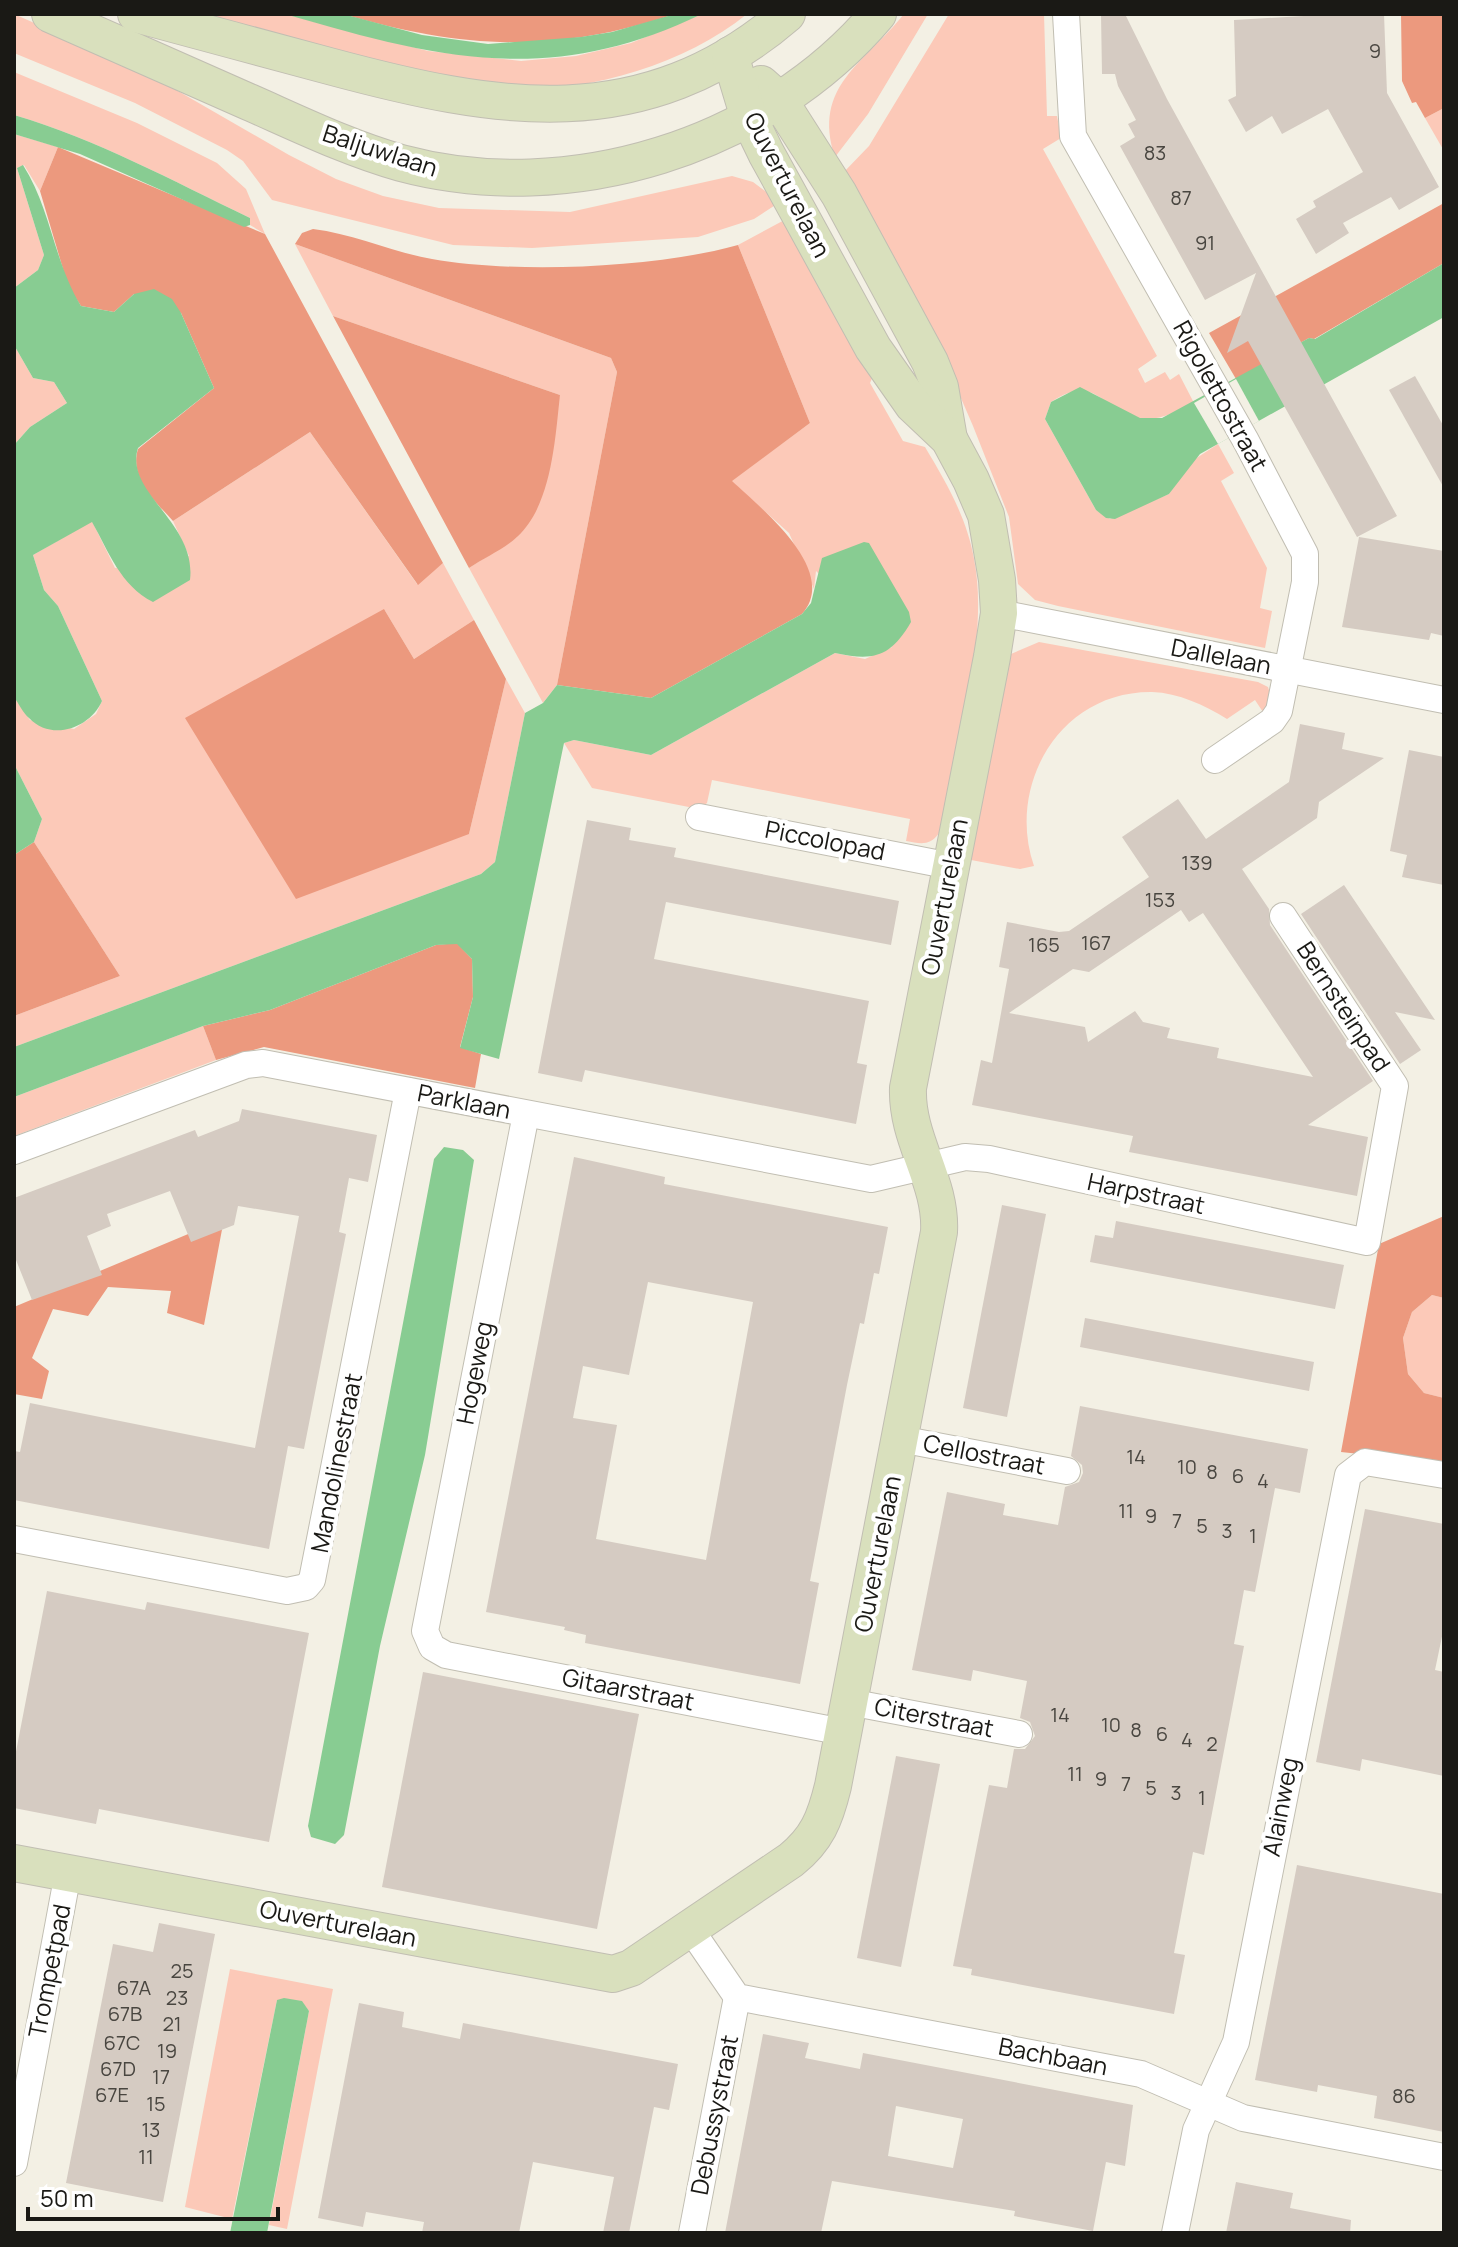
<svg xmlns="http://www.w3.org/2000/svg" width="1458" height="2247" viewBox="0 0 1458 2247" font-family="Manrope,sans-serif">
  <rect width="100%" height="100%" fill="#f3f0e4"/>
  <g fill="#fcc9b8">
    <path d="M14,14L145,72L289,155L336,179L383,196L439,208L570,212L732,176L753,182L780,202L754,219L698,237L532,248L453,245L272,200L243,161L227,150L135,103L14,53Z"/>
    <path d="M171,14H285L428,51L521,61L576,56L631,43L702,14H747C680,68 581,94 496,90C463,88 427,74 395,67C321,49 246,32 171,14Z"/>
    <path d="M904,14H928L868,114L835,157C812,86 864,64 904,14Z"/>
    <path d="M949,14H1044L1047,116H1057L1061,138L1043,149L1157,356L1138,369L1145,383L1165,372L1170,380L1179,374L1194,403C1179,410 1164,419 1147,419C1103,419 1101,369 1051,402L1045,419L1096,510L1110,519L1169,494L1192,461L1218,444L1234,473L1221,481L1267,568L1260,608L1272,611L1265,648L1058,606L1035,600L1018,584L1009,517L973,426L935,338L843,173L869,146Z"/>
    <path d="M14,72L137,123L217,163L246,189L265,234L250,225V218C171,180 98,140 14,115Z"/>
    <path d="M1444,108V151L1425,118Z"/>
    <path d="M14,134L58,147L40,191L24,165L17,168L44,255L38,270L14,288Z"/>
    <path d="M790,217L876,369L870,383L903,441L925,447C946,482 967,518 974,559C990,639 955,752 939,833C930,846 921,844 906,841L910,819L712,780L707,803L699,809L592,788L564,743L574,740L651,755L835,653L865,659L892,647L816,571L814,589L789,533L731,481L810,423L738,245Z"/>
    <path d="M295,244L611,358L617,372L557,685L543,703L469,568L517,537L560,395L333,316Z"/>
    <path d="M14,345L33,378L54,382L67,403L30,427L14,445Z"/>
    <path d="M310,432L417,584L443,563L474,620L414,659L384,609L469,834L506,679L525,713L495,862L481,874L14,1047V1016L120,976L34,842L42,819L14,764V697L30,720L74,729L96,714L102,701L58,606L44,590L33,555L92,521L115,568L189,556L173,521Z"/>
    <path d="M1039,642L1258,682L1268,687L1271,697L1263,712L1255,700L1227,719C1204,705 1179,693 1152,692C1060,691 1006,785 1034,866L1020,869L971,860L1011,654Z"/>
    <path d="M203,1026L216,1060L14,1136V1097Z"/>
    <path d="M1432,1295L1444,1298V1398L1424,1393L1408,1374L1403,1338L1412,1312Z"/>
    <path d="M230,1969L333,1989L287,2229L269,2225L309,2011L301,2001L277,2000L232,2219L185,2207Z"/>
  </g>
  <g fill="#ec997e">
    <path d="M343,14H675C556,54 461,49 343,14Z"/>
    <path d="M1401,14H1444V108L1425,118L1416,102L1412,103L1402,81Z"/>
    <path d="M58,147L265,234L443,563L418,585L310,432L173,521C155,501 129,478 138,449L214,388L181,313L134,294L114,312L81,306L68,286L40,191Z"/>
    <path d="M1444,203V263L1314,339L1309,338L1236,379L1209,333Z"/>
    <path d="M313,229C354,234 392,252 432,259C515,274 657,268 738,245L810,423L732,481C762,509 840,571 802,614L651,698L557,685L617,372L611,358L295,244L302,233Z"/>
    <path d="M333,316L560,395C555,439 552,505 517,537C504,549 484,558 469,568Z"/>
    <path d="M384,609L414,659L474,620L506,679L469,834L296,899L185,718Z"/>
    <path d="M34,842L120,976L14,1016V855Z"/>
    <path d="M457,943L472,959L473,997L460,1047L481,1054L475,1088L264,1047L216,1060L203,1026L270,1010L436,945Z"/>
    <path d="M1444,1216V1298L1432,1295L1412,1312L1403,1338L1408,1374L1424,1393L1444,1398V1463L1341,1452L1379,1244Z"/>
    <path d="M224,1219L204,1325L167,1313L171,1291L108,1287L88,1316L53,1309L32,1358L49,1371L42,1399L14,1394V1307Z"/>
  </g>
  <g fill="#88cc92">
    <path d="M285,14H343L422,35L488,44L581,37L612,32L675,14H702C550,87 439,59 285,14Z"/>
    <path d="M14,115C98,140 171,180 250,218V225L244,227L80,154L14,134Z"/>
    <path d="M23,165C51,209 54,262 81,306L114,312L134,294L154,289L172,299L181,313L214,388L138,448C124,493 197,522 190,580L153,602C120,585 109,552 92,522L33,555L44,590L58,606L102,701C90,728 52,742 29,718C23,713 19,704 14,697V445L30,427L67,403L54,382L33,378L14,345V288L38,270L44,255L17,168Z"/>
    <path d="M1444,263V317L1200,454L1169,494L1115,519L1106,518L1096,510L1045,419L1051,402L1080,387L1140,418H1162L1309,338L1315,339Z"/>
    <path d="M864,542L869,543L909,612L911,622C890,658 873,661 835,653L651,755L574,740L564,743L499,1059L460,1048L473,997L472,959L457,944L436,945L270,1010L203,1026L14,1097V1047L481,874L495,862L525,713L543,703L557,685L651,698L802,614L811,603L822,558Z"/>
    <path d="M14,764L42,819L34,842L14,855Z"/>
    <path d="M444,1147L463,1150L474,1160L425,1455L380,1646L344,1835L335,1844L311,1837L308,1826L434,1159Z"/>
    <path d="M284,1998L302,2001L309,2011L267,2233H230L277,2000Z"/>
  </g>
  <path fill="#f3f0e4" d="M1236,379L1259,421L1218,444L1194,403Z"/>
  <g fill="#d5cbc2" fill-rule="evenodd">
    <path d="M1101,14H1125L1167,99L1397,516L1357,537L1248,341L1227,353L1256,273L1205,300L1120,146L1135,137L1128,124L1136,120L1118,86L1115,74H1102Z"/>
    <path d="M1337,14H1384L1387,93L1439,187L1399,210L1391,197L1343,223L1349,233L1316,254L1296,219L1316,207L1313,201L1363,172L1328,109L1282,134L1272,116L1246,132L1228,100L1236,96L1234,20Z"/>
    <path d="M1415,376L1444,427V488L1389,390Z"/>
    <path d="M1359,537L1444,551V636L1431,633L1429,640L1342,627Z"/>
    <path d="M1300,724L1345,733L1342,749L1384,758L1319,802L1317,818L1242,869L1269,909L1270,925L1373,1081L1308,1125L1368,1137L1357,1196L1129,1152L1133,1136L972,1105L981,1060L992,1063L1009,969L999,967L1007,922L1059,932L1069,931L1149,877L1122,837L1178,799L1206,839L1289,782ZM1181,910L1189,922L1203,913L1313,1077L1217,1058L1219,1048L1167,1038L1170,1028L1143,1022L1135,1011L1088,1042L1085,1027L1009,1013L1073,969L1089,972Z"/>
    <path d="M1409,750L1444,757V885L1402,877L1407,855L1390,851Z"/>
    <path d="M587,820L631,828L629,840L676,848L674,857L899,901L891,945L666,902L654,959L869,1001L857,1063L867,1065L856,1124L585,1070L582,1082L538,1073Z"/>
    <path d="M1344,885L1435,1020L1395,1012L1421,1050L1400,1064L1301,914Z"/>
    <path d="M242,1109L377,1135L368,1182L349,1178L339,1232L346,1234L304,1449L288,1446L269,1549L14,1500V1451L20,1452L30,1403L255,1448L299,1216L238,1206L234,1225L191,1242L170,1191L107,1214L111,1226L87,1236L102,1275L32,1300L14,1255V1198L195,1130L198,1137L239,1121Z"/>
    <path d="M574,1157L665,1177L664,1184L888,1227L879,1274L874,1273L864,1324L860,1323L847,1385L810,1581L819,1583L800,1684L585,1643L586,1635L564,1630L565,1627L486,1612ZM648,1282L753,1302L706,1560L596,1539L617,1425L573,1418L583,1366L629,1375Z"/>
    <path d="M1002,1205L1046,1214L1007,1417L963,1408Z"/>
    <path d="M1116,1221L1344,1265L1335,1309L1090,1262L1095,1235L1113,1238Z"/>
    <path d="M1085,1318L1314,1362L1309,1391L1080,1347Z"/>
    <path d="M1080,1406L1308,1449L1300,1493L1275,1488L1255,1592L1244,1590L1234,1644L1244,1646L1204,1855L1193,1852L1174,1953L1185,1955L1174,2014L971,1975L972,1969L953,1966L989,1785L1007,1788L1014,1749H1025L1035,1736L1030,1722L1020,1718L1027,1681L973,1670L971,1681L912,1670L947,1492L1005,1504L1003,1515L1058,1525L1065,1487L1079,1482L1083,1473L1082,1465L1071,1456Z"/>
    <path d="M1365,1509L1444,1524V1627L1435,1670L1444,1672V1776L1362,1759L1360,1771L1316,1762Z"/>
    <path d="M47,1591L145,1610L147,1602L309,1633L269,1842L99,1809L96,1824L14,1808V1762Z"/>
    <path d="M423,1672L639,1714L597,1929L382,1887Z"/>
    <path d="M896,1756L940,1764L901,1967L857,1958Z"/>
    <path d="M1297,1865L1444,1894V2132L1374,2118L1377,2096L1318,2085L1317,2092L1255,2080Z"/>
    <path d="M159,1923L215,1934L163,2202L66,2183L113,1944L153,1952Z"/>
    <path d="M359,2003L404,2012L402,2027L460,2039L463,2023L678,2064L669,2110L654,2107L629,2233H603L614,2177L533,2162L519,2233H422L424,2222L366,2212L363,2227L318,2218Z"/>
    <path d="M763,2034L809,2043L805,2058L860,2069L863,2053L1133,2105L1125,2166L1106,2162L1093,2231L1014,2216L1015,2211L832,2181L821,2233H725ZM896,2106L963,2119L953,2168L888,2156Z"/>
    <path d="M1236,2182L1293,2193L1290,2208L1351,2220L1350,2233H1226Z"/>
  </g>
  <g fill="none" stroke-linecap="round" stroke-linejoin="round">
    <defs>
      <g id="street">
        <path d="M1066,14L1073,136L1246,441L1305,554V582L1279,711L1272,721L1215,760"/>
        <path d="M999,613L1444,700"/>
        <path d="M699,817L951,866"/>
        <path d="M526,1114L425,1631L432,1647L446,1655L843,1732"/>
        <path d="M14,1151L246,1065L263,1063L871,1179L965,1157L989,1159L1367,1242L1395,1086L1283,916"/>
        <path d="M900,1439L1067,1471"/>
        <path d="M14,1539L287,1591L306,1587L312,1580L408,1091"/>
        <path d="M849,1702L1019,1734"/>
        <path d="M689,1927L737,1997L1141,2074L1243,2118L1444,2157"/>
        <path d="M14,2163L68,1873"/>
        <path d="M692,2233L737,1997"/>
        <path d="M1175,2233L1196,2130L1236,2042L1348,1475L1365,1462L1444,1475"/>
      </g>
      <g id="secondary">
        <path d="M50,14C117,43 183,73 249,102C299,124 348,148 401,163C569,208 766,147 878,14"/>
        <path d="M136,14C200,31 265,49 329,66C496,111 643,138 787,14"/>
        <path d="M761,84L779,100L839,194L930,362L940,387L949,439"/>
        <path d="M14,1863L613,1974L631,1968L791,1860C817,1839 825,1819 833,1786L939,1232C942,1181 906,1140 908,1088L992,657L999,613L997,580L986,515L971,480L949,439L913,405L873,348L766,153L749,118L730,55"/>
      </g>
    </defs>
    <use href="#street" stroke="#c1beb2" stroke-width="28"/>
    <use href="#secondary" stroke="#c1beb2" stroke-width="38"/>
    <use href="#street" stroke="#fff" stroke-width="26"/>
    <use href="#secondary" stroke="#d9e0bd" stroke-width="36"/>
  </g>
  <g text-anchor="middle" stroke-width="8" stroke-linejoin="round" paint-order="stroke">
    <g font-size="20" fill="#494640">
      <text x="1375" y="58">9</text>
      <text x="1155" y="160">83</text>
      <text x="1181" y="205">87</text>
      <text x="1205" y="250">91</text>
      <text x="1197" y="870">139</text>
      <text x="1160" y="907">153</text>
      <text x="1096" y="950">167</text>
      <text x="1044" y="952">165</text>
      <text x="1136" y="1464">14</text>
      <text x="1187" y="1474">10</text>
      <text x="1212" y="1479">8</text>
      <text x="1238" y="1483">6</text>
      <text x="1263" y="1488">4</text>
      <text x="1126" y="1518">11</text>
      <text x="1151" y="1523">9</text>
      <text x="1177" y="1528">7</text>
      <text x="1202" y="1533">5</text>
      <text x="1227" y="1538">3</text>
      <text x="1253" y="1543">1</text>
      <text x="1060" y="1722">14</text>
      <text x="1111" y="1732">10</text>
      <text x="1136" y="1737">8</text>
      <text x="1162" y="1741">6</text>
      <text x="1187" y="1747">4</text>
      <text x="1212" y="1751">2</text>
      <text x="1075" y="1781">11</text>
      <text x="1101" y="1786">9</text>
      <text x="1126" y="1791">7</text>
      <text x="1151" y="1795">5</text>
      <text x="1176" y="1800">3</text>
      <text x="1202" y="1805">1</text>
      <text x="182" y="1978">25</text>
      <text x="134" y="1995">67A</text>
      <text x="177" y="2005">23</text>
      <text x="125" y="2021">67B</text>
      <text x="172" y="2031">21</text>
      <text x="122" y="2050">67C</text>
      <text x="167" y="2058">19</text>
      <text x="118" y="2076">67D</text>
      <text x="161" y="2084">17</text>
      <text x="112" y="2102">67E</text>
      <text x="1404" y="2103">86</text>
      <text x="156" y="2111">15</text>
      <text x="151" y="2137">13</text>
      <text x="146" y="2164">11</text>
    </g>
    <g font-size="24" fill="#1a1915" stroke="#fff">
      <text transform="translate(380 151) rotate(18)" y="8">Baljuwlaan</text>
      <text transform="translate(787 185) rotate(63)" y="8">Ouverturelaan</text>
      <text transform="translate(1220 396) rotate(61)" y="8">Rigolettostraat</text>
      <text transform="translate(1221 657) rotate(11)" y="8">Dallelaan</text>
      <text transform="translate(825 841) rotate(11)" y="8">Piccolopad</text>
      <text transform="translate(945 897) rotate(-79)" y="8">Ouverturelaan</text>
      <text transform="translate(1343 1007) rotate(57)" y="8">Bernsteinpad</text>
      <text transform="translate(464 1102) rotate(11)" y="8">Parklaan</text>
      <text transform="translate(1146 1194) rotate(12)" y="8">Harpstraat</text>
      <text transform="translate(475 1373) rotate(-79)" y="8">Hogeweg</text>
      <text transform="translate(984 1455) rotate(11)" y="8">Cellostraat</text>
      <text transform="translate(337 1463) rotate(-79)" y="8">Mandolinestraat</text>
      <text transform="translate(878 1554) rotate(-79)" y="8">Ouverturelaan</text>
      <text transform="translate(628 1690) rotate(11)" y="8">Gitaarstraat</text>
      <text transform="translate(934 1718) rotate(11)" y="8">Citerstraat</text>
      <text transform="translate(1281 1807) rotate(-79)" y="8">Alainweg</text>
      <text transform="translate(338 1924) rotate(11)" y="8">Ouverturelaan</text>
      <text transform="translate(50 1971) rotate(-79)" y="8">Trompetpad</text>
      <text transform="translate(1053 2057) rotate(11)" y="8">Bachbaan</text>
      <text transform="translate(715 2115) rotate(-79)" y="8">Debussystraat</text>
    </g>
  </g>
  <rect width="1458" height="2247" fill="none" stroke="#1a1915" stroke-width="32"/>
  <path d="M28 2207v12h250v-12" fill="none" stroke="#1a1915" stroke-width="4"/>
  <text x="40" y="2207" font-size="24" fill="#1a1915" stroke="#ffffff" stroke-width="6" paint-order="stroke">50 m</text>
</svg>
